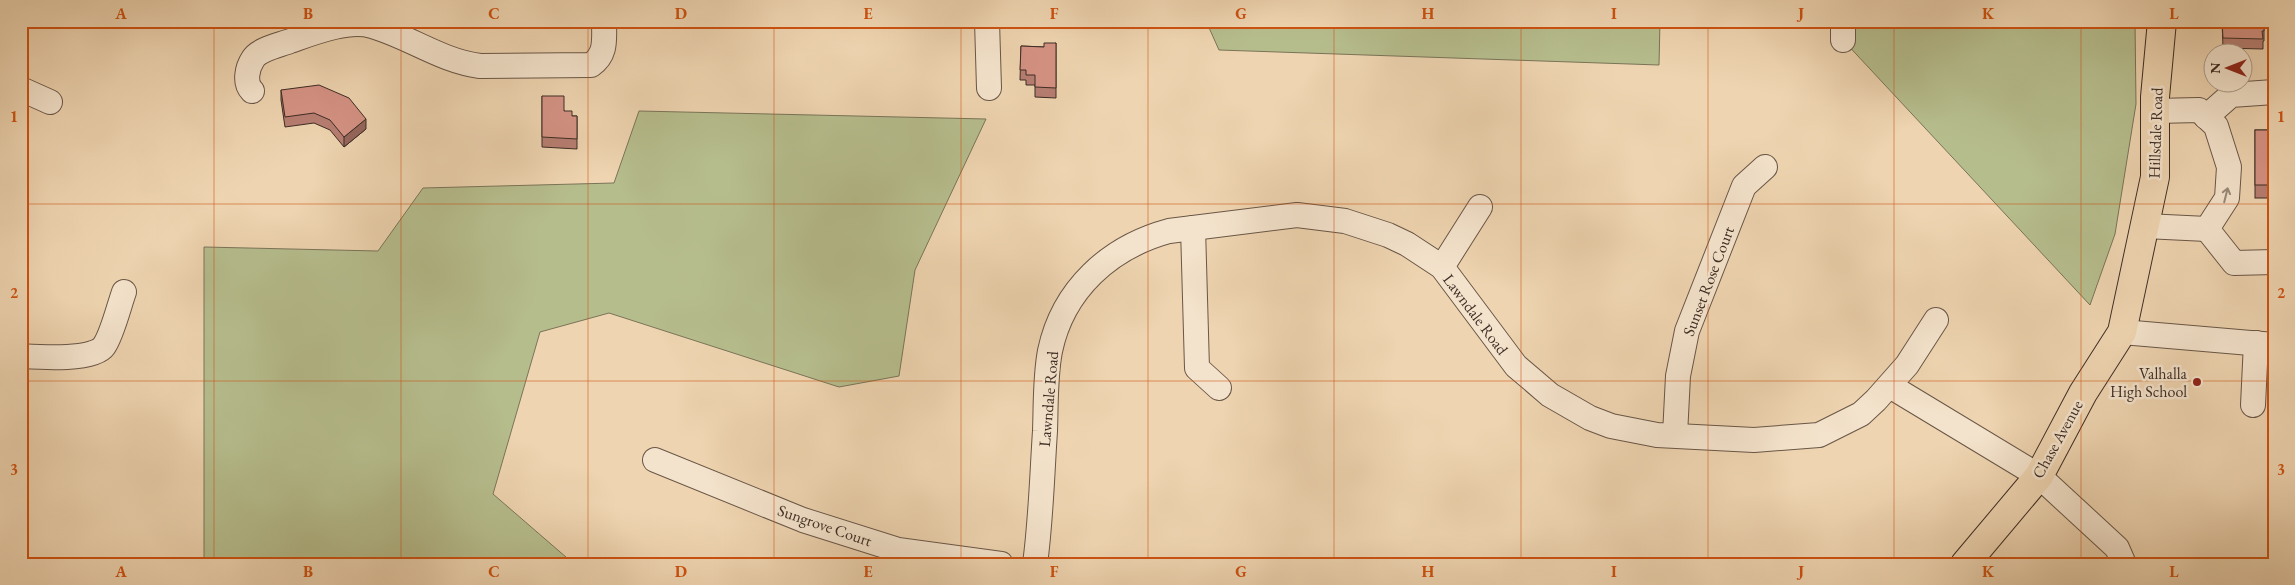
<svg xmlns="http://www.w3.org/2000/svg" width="2295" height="585" viewBox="0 0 2295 585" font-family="'EB Garamond',serif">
  <rect width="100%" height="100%" fill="#eed4b0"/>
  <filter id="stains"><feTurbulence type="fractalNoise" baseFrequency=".004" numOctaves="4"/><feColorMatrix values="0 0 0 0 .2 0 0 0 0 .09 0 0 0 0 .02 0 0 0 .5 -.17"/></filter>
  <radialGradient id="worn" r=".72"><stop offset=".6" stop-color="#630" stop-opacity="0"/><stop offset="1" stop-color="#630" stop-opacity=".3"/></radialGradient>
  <g fill="#b6bd8d" stroke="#7a7458">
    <path d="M1206,21H1660L1659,65L1219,50Z"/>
    <path d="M1843,21H2135L2136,104L2115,234L2090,305L1843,40Z"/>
    <path d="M639,111L986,119L915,270L899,376L839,387L609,313L540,332L493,494L574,564H204V247L378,251L423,188L614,183Z"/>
  </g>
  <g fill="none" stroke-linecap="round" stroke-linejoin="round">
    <defs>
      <g id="minor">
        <path d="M987,21L989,88"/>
        <path d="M1843,21V40"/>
        <path d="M21,89L50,102"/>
        <path d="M252,91C244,83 247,68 253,59C259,49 280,45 290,41C313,33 348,19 372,26C410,37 441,61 480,66L591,65C607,54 604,39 604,21"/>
        <path d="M2206,117L2231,95L2274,92"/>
        <path d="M2145,226L2207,229L2227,198L2229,167L2216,126L2199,110L2155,111"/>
        <path d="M1193,228L1197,368L1219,388"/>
        <path d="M2207,229L2234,263L2274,262"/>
        <path d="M1442,267L1480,207"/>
        <path d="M2122,332L2274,345"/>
        <path d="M21,356C38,357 94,361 104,346C112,335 119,306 124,292"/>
        <path d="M1890,386L2039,476L2117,548L2124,564"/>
        <path d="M2253,405L2256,343"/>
        <path d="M1675,435L1678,376L1687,331L1744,186L1765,167"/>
        <path d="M655,460L803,520L898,550L1001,564"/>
        <path d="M1035,564C1041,520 1042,475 1045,431C1046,405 1045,377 1050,351C1063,289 1110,247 1169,231L1297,215L1345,221L1388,235L1407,244L1442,267L1516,366L1550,395L1590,418L1611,426L1657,435L1754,440L1819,435L1861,414L1876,400L1907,365L1936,320"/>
      </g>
      <path id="major" d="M1965,564L2039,476L2083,393L2122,332L2155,177V97L2162,21"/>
    </defs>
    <use href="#minor" stroke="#695647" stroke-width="26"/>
    <use href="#major" stroke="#3d2c24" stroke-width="30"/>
    <use href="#minor" stroke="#f4e3cc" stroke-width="24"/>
    <use href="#major" stroke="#eed4b0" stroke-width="28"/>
  </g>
  <g fill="#b77e72" stroke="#3d2c24">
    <path d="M2222,21H2264V41H2263V49L2223,48Z"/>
    <path d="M1056,43V98L1035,97V85H1026V80H1020L1021,46L1044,47Z"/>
    <path d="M281,90L366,129L344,147L330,130L314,123L285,127L281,100Z"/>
    <path d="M542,96L572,116H577V149L542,147Z"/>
    <rect x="2255" y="130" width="19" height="68"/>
  </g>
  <path fill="#95665c" stroke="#3d2c24" d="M366,119V129L344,147V137Z"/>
  <g fill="#d59284" stroke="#3d2c24">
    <path d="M2222,21H2264V31H2262L2263,39L2223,38Z"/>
    <path d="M1044,43H1056V88L1035,87V75H1026V70H1020L1021,46L1044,47Z"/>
    <path d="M319,85L349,98L366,119L344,137L330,120L314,113L285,117L281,90Z"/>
    <path d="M542,96H564V111H572V116H577V139L542,137Z"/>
    <rect x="2255" y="130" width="19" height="55"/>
  </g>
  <defs><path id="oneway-shaft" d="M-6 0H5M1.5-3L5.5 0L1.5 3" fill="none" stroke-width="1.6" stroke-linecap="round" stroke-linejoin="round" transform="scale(1.25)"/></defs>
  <use stroke="#988878" href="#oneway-shaft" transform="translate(2226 195) rotate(-76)"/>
  <path fill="none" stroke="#ce5210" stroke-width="1" stroke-opacity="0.55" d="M214,21V564M401,21V564M588,21V564M774,21V564M961,21V564M1148,21V564M1334,21V564M1521,21V564M1708,21V564M1894,21V564M2081,21V564M21,204H2274M21,381H2274"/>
  <circle fill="#8f2418" stroke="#f4e3cc" stroke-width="2" cx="2197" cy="382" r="5"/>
  <g text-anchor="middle" stroke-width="5" stroke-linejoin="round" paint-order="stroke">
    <g font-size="16" fill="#3d2c24" stroke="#f4e3cc">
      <text transform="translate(2155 133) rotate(-88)" y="6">Hillsdale Road</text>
      <text transform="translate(1708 281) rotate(-69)" y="6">Sunset Rose Court</text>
      <text transform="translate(1476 314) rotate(53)" y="6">Lawndale Road</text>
      <text transform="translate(1048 399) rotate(-85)" y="6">Lawndale Road</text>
      <text transform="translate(2057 439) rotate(-61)" y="6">Chase Avenue</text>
      <text transform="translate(825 525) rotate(19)" y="6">Sungrove Court</text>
    </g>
    <g font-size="16" fill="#3d2c24" stroke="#f4e3cc" text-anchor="end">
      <text x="2187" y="379">Valhalla<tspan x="2187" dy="18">High School</tspan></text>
    </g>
  </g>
  <rect width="2295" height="585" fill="none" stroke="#eed4b0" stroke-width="55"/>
  <g transform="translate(2228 68) rotate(270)"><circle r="24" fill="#f4e3cc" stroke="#ab9a89"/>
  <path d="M0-4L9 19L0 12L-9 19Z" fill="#8f2418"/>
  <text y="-8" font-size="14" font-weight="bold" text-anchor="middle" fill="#3d2c24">N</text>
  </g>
  <rect x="28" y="28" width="2240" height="530" fill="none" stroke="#ce5210" stroke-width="2"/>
  <g font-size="16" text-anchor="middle" font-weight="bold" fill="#ce5210">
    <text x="121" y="19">A</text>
    <text x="308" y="19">B</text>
    <text x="494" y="19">C</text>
    <text x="681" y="19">D</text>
    <text x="868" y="19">E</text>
    <text x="1054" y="19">F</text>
    <text x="1241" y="19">G</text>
    <text x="1428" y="19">H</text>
    <text x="1614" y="19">I</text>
    <text x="1801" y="19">J</text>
    <text x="1988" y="19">K</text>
    <text x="2174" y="19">L</text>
    <text x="14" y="122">1</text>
    <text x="2281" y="122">1</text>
    <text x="14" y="298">2</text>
    <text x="2281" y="298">2</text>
    <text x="14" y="475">3</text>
    <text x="2281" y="475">3</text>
    <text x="121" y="577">A</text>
    <text x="308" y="577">B</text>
    <text x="494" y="577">C</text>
    <text x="681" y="577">D</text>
    <text x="868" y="577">E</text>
    <text x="1054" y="577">F</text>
    <text x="1241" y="577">G</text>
    <text x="1428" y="577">H</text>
    <text x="1614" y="577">I</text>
    <text x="1801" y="577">J</text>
    <text x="1988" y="577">K</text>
    <text x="2174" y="577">L</text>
  </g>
  <rect width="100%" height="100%" filter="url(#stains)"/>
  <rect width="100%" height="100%" fill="url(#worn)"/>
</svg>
